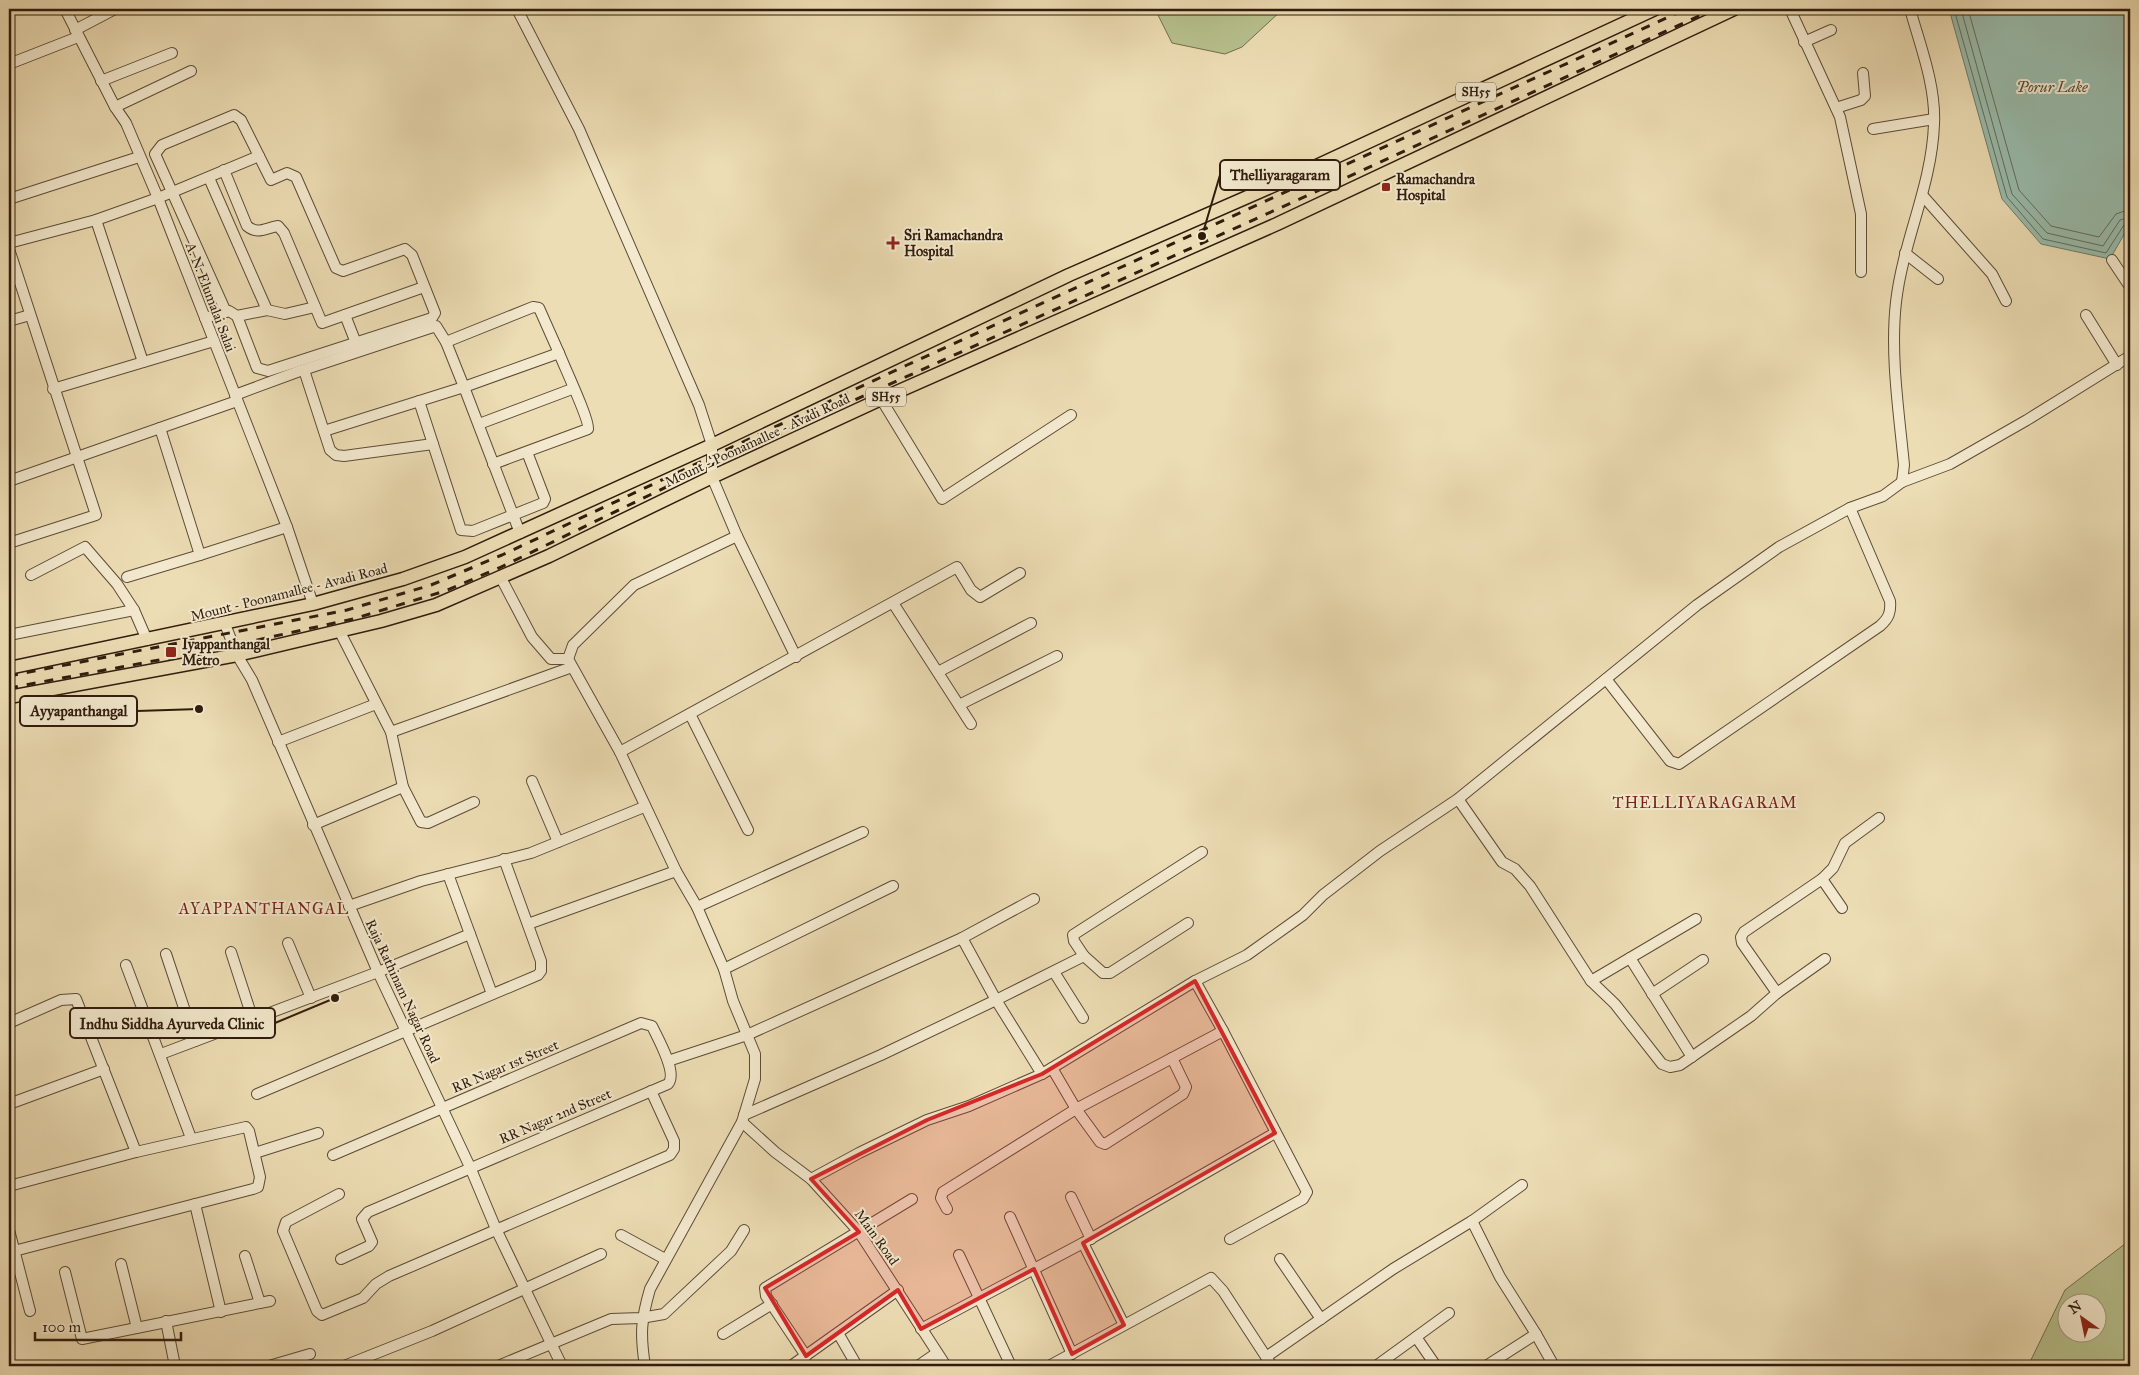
<svg xmlns="http://www.w3.org/2000/svg" width="2139" height="1375" viewBox="0 0 2139 1375" font-family="'IM FELL Great Primer',serif">
  <rect width="100%" height="100%" fill="#edddb4"/>
  <filter id="stains"><feTurbulence type="fractalNoise" baseFrequency=".004" numOctaves="4"/><feColorMatrix values="0 0 0 0 .2 0 0 0 0 .09 0 0 0 0 .02 0 0 0 .5 -.17"/></filter>
  <radialGradient id="worn" r=".72"><stop offset=".6" stop-color="#630" stop-opacity="0"/><stop offset="1" stop-color="#630" stop-opacity=".3"/></radialGradient>
  <g fill="#b7c18e" stroke="#736e4e" fill-rule="evenodd">
    <path d="M1155,9H1283L1242,47L1225,54L1172,43Z"/>
    <path d="M2130,1240V1366H2028L2065,1290ZM2066,1302H2096V1332H2066Z"/>
  </g>
  <path fill="#99bcac" stroke="#6f7c6c" d="M1949,9H2130V224L2110,259L2041,244L2002,199Z"/>
  <g fill="none" stroke-linecap="round" stroke-linejoin="round">
    <g stroke="#646c5c" stroke-width="1">
      <path d="M1954,9L2007,197L2043,239L2106,253L2124,225L2130,223"/>
      <path d="M1961,9L2012,194L2047,233L2103,246L2120,220L2130,217"/>
      <path d="M1968,9L2019,190L2051,226L2099,237L2116,214L2130,209"/>
    </g>
    <defs>
      <g id="minor">
        <path d="M65,9L115,107L126,123L158,198L287,527L313,604"/>
        <path d="M517,9L579,129L699,405L712,445V477L737,536L796,657"/>
        <path d="M1790,9L1840,117L1861,214V272"/>
        <path d="M75,30L115,9"/>
        <path d="M1804,42L1831,30"/>
        <path d="M9,64L78,37"/>
        <path d="M101,81L172,53"/>
        <path d="M115,107L191,71"/>
        <path d="M1836,108L1861,100L1865,96L1863,73"/>
        <path d="M1873,129L1934,119"/>
        <path d="M224,170L247,226C258,235 265,228 278,226L284,233L322,323L424,287"/>
        <path d="M209,178L267,310"/>
        <path d="M1923,196L1992,274L2006,301"/>
        <path d="M9,199L139,157"/>
        <path d="M96,220L143,362"/>
        <path d="M9,243L96,220L158,198L259,156"/>
        <path d="M9,249L96,515L9,543"/>
        <path d="M1905,253L1938,279"/>
        <path d="M2112,260L2130,287"/>
        <path d="M226,312L155,154L162,145L234,115L241,120L271,180L287,173L296,177L336,268L343,271L405,249L412,255L435,313L432,318L268,371L257,368L237,316"/>
        <path d="M345,315L356,343"/>
        <path d="M2086,315L2117,365"/>
        <path d="M205,318L229,311L237,316L267,310L285,314L315,307"/>
        <path d="M9,321L30,315"/>
        <path d="M446,342L464,387L559,353C564,366 590,421 588,429L493,464"/>
        <path d="M304,370L330,450L336,455L344,456L433,444"/>
        <path d="M53,389L214,341"/>
        <path d="M235,395L297,372L436,326L446,342L533,307L539,308L559,353"/>
        <path d="M881,399L942,499L1071,415"/>
        <path d="M419,401L461,530L473,531L543,503L545,499L527,452"/>
        <path d="M479,424L572,389"/>
        <path d="M160,428L200,555L287,527"/>
        <path d="M324,431L464,387L520,533"/>
        <path d="M9,481L237,401"/>
        <path d="M1902,482L1904,465C1899,412 1890,355 1896,302C1903,241 1932,185 1934,124C1936,86 1920,45 1910,9"/>
        <path d="M127,577L200,555"/>
        <path d="M501,578L532,637L551,659H568"/>
        <path d="M893,603L971,724"/>
        <path d="M134,610L147,640"/>
        <path d="M225,624L237,655L252,680L378,972L470,1167L496,1229L562,1366"/>
        <path d="M340,632L391,732L403,787L421,822L428,823L474,802"/>
        <path d="M9,635L134,610L117,584L85,547L31,575"/>
        <path d="M568,659L620,752L676,871L697,907L724,969L733,1001L755,1054V1079L742,1122L650,1289C641,1320 640,1334 645,1366"/>
        <path d="M568,659L573,645L634,585L737,536"/>
        <path d="M938,672L1031,623"/>
        <path d="M1606,679L1670,761L1679,764L1880,626C1889,618 1891,612 1890,601L1850,508"/>
        <path d="M959,705L1057,656"/>
        <path d="M690,714L748,830"/>
        <path d="M391,732L572,667"/>
        <path d="M278,742L376,704"/>
        <path d="M620,752L957,567L971,590L980,597L1020,573"/>
        <path d="M532,781L558,842"/>
        <path d="M1458,799L1502,862L1515,869L1530,886L1591,981L1615,1004L1662,1064L1670,1067L1680,1065L1751,1016L1777,993L1742,943L1741,937L1744,932L1822,879L1833,868L1845,843L1879,818"/>
        <path d="M313,825L403,787"/>
        <path d="M448,874L492,994"/>
        <path d="M1822,879L1842,908"/>
        <path d="M349,906L421,881L531,853L644,807"/>
        <path d="M697,907L863,832"/>
        <path d="M528,924L676,871"/>
        <path d="M962,938L996,1000L1084,956L1074,941L1073,935L1202,852"/>
        <path d="M288,943L311,998"/>
        <path d="M231,952L253,1020"/>
        <path d="M166,954L195,1041"/>
        <path d="M1084,956L1103,973H1110L1188,923"/>
        <path d="M1630,958L1692,1057"/>
        <path d="M126,965L191,1138"/>
        <path d="M724,969L893,886"/>
        <path d="M1054,972L1083,1018"/>
        <path d="M1195,981L1223,1031"/>
        <path d="M1591,981L1696,919"/>
        <path d="M1777,993L1825,959"/>
        <path d="M1652,994L1703,960"/>
        <path d="M9,1023L61,1000L76,999L136,1152"/>
        <path d="M161,1054L378,972L470,934"/>
        <path d="M668,1061L747,1035L962,938L1034,899"/>
        <path d="M1052,1068L1076,1109L1223,1031L1307,1192L1303,1199L1230,1239"/>
        <path d="M257,1094L538,975L541,971V961L504,859"/>
        <path d="M9,1104L104,1069"/>
        <path d="M744,1115L881,1055L996,1000L1042,1074"/>
        <path d="M742,1122L775,1152L811,1179L859,1232L946,1366"/>
        <path d="M255,1153L318,1133"/>
        <path d="M333,1155L641,1023L652,1026C658,1039 678,1073 668,1084L368,1212L362,1219L372,1242L369,1246L341,1259"/>
        <path d="M811,1179L859,1153L927,1120L969,1106L1042,1074L1195,981L1247,955L1303,915L1323,895L1380,851L1458,799L1697,605L1779,547L1850,508L1883,496L1902,482L1950,464L2027,420L2130,356"/>
        <path d="M9,1186L136,1152L246,1127L249,1131L260,1177L258,1187L253,1189L14,1251"/>
        <path d="M339,1194L286,1222L283,1231L317,1311L322,1315L363,1298L376,1284L389,1276L670,1155L674,1149V1141L651,1091"/>
        <path d="M1071,1197L1091,1239"/>
        <path d="M195,1204L221,1312"/>
        <path d="M947,1209L941,1198L943,1192L1076,1109L1100,1142L1105,1144L1183,1094L1186,1087L1172,1058"/>
        <path d="M1010,1217L1072,1354"/>
        <path d="M1472,1221L1500,1277L1536,1334L1486,1366"/>
        <path d="M9,1230L30,1311"/>
        <path d="M621,1235L665,1259"/>
        <path d="M1083,1243L1124,1325"/>
        <path d="M959,1255L1011,1366"/>
        <path d="M245,1256L260,1303"/>
        <path d="M1280,1259L1321,1319"/>
        <path d="M121,1264L137,1328"/>
        <path d="M65,1272L82,1339L270,1301"/>
        <path d="M166,1321L175,1366"/>
        <path d="M921,1329L1083,1243L1275,1133"/>
        <path d="M838,1333L857,1366"/>
        <path d="M723,1334L772,1304"/>
        <path d="M1536,1334L1554,1366"/>
        <path d="M1416,1337L1449,1313"/>
        <path d="M806,1356L766,1296L765,1288L912,1199"/>
        <path d="M1266,1357L1393,1269L1472,1221L1522,1185"/>
        <path d="M269,1366L310,1354"/>
        <path d="M344,1366L432,1331L601,1254"/>
        <path d="M498,1366L611,1319L641,1318L664,1314L731,1251L744,1230"/>
        <path d="M791,1366L898,1290"/>
        <path d="M918,1366L937,1353"/>
        <path d="M1049,1366L1211,1278L1223,1291L1272,1366"/>
        <path d="M1376,1366L1416,1337L1436,1366"/>
      </g>
      <g id="major">
        <path d="M9,668L313,604L403,579L465,557L712,445L1069,275L1284,181L1655,9"/>
        <path d="M9,697L237,655L381,621L436,605L549,556L712,477L881,399L1277,224L1734,9"/>
      </g>
    </defs>
    <use href="#minor" stroke="#5e4c37" stroke-width="12"/>
    <use href="#major" stroke="#2f1c0d" stroke-width="15"/>
    <use href="#minor" stroke="#f3e9ce" stroke-width="10"/>
    <use href="#major" stroke="#edddb4" stroke-width="12"/>
    <g stroke="#2f1c0d" stroke-width="3" stroke-dasharray="9 9" stroke-linecap="butt">
      <path d="M9,676L347,610L431,585L502,555L907,365L1686,9"/>
      <path d="M9,688L202,652L353,619L445,591L499,568L722,460L1313,193L1714,9"/>
    </g>
  </g>
  <path fill="#d62828" fill-opacity="0.2" stroke="#d62828" stroke-width="4" stroke-linejoin="round" d="M1195,981L1275,1133L1083,1243L1124,1325L1072,1354L1034,1269L921,1329L898,1290L806,1356L765,1288L859,1232L811,1179L927,1120L1042,1074Z"/>
  <g fill="#8f2418" stroke="#f3e9ce" stroke-width="2">
    <rect x="1381" y="182" width="10" height="10" rx="2.5"/>
    <path d="M890.5 235.5h5v5h5v5h-5v5h-5v-5h-5v-5h5z"/>
    <rect x="165" y="646" width="12" height="12" rx="2.5"/>
  </g>
  <g text-anchor="middle" stroke-width="4" stroke-linejoin="round" paint-order="stroke">
    <g fill="#f3e9ce" stroke="#6a5a47" stroke-width="1">
      <rect x="1456" y="82.5" width="40" height="19" rx="4"/>
      <rect x="866" y="387.5" width="40" height="19" rx="4"/>
    </g>
    <g font-size="12" font-weight="bold" fill="#2f1c0d">
      <text x="1476" y="96">SH55</text>
      <text x="886" y="401">SH55</text>
    </g>
    <g font-size="14" font-weight="bold" fill="#2f1c0d" stroke="#f3e9ce" text-anchor="start">
      <text x="1396" y="184">Ramachandra<tspan x="1396" dy="16">Hospital</tspan></text>
      <text x="904" y="240">Sri Ramachandra<tspan x="904" dy="16">Hospital</tspan></text>
      <text x="182" y="649">Iyappanthangal<tspan x="182" dy="16">Metro</tspan></text>
    </g>
    <g font-size="14" fill="#2f1c0d" stroke="#f3e9ce">
      <text transform="translate(211 297) rotate(69)" y="5">A. N. Elumalai Salai</text>
      <text transform="translate(757 440) rotate(-25)" y="5">Mount - Poonamallee - Avadi Road</text>
      <text transform="translate(289 592) rotate(-14)" y="5">Mount - Poonamallee - Avadi Road</text>
      <text transform="translate(403 991) rotate(65)" y="5">Raja Rathinam Nagar Road</text>
      <text transform="translate(505 1066) rotate(-23)" y="5">RR Nagar 1st Street</text>
      <text transform="translate(555 1116) rotate(-23)" y="5">RR Nagar 2nd Street</text>
      <text transform="translate(877 1237) rotate(54)" y="5">Main Road</text>
    </g>
    <g font-size="15" font-style="italic" fill="#4f4c3d" stroke="#f3e9ce">
      <text x="2052" y="92">Porur Lake</text>
    </g>
    <g font-size="16" letter-spacing="1" fill="#7a1f14" stroke="#f3e9ce">
      <text x="1705" y="808">THELLIYARAGARAM</text>
      <text x="264" y="914">AYAPPANTHANGAL</text>
    </g>
  </g>
  <path fill="none" stroke="#2f1c0d" stroke-width="2" d="M1202 236L1220 175M199 709L137 711M335 998L275 1023"/>
  <g fill="#2f1c0d" stroke="#f3e9ce" stroke-width="2">
    <circle cx="1202" cy="236" r="5"/>
    <circle cx="199" cy="709" r="5"/>
    <circle cx="335" cy="998" r="5"/>
  </g>
  <g fill="#f3e9ce" stroke="#2f1c0d" stroke-width="2">
    <rect x="1220" y="160" width="120" height="30" rx="5"/>
    <rect x="20" y="696" width="117" height="30" rx="5"/>
    <rect x="70" y="1008" width="205" height="30" rx="5"/>
  </g>
  <g font-size="15" text-anchor="middle" font-weight="bold" fill="#2f1c0d">
    <text x="1280" y="180">Thelliyaragaram</text>
    <text x="79" y="716">Ayyapanthangal</text>
    <text x="172" y="1029">Indhu Siddha Ayurveda Clinic</text>
  </g>
  <rect width="2139" height="1375" fill="none" stroke="#edddb4" stroke-width="30"/>
  <rect x="10" y="10" width="2119" height="1355" fill="none" stroke="#2f1c0d" stroke-width="2.5"/>
  <rect x="15" y="15" width="2109" height="1345" fill="none" stroke="#2f1c0d"/>
  <g transform="translate(2082 1318) rotate(327)"><circle r="24" fill="#f3e9ce" stroke="#a59781"/>
  <path d="M0-4L9 19L0 12L-9 19Z" fill="#8f2418"/>
  <text y="-8" font-size="14" font-weight="bold" text-anchor="middle" fill="#2f1c0d">N</text>
  </g>
  <path d="M35 1332v8h146v-8" fill="none" stroke="#2f1c0d" stroke-width="2.5"/>
  <text x="42" y="1332" font-size="15" fill="#2f1c0d" stroke="#f3e9ce" stroke-width="4" paint-order="stroke">100 m</text>
  <rect width="100%" height="100%" filter="url(#stains)"/>
  <rect width="100%" height="100%" fill="url(#worn)"/>
</svg>
